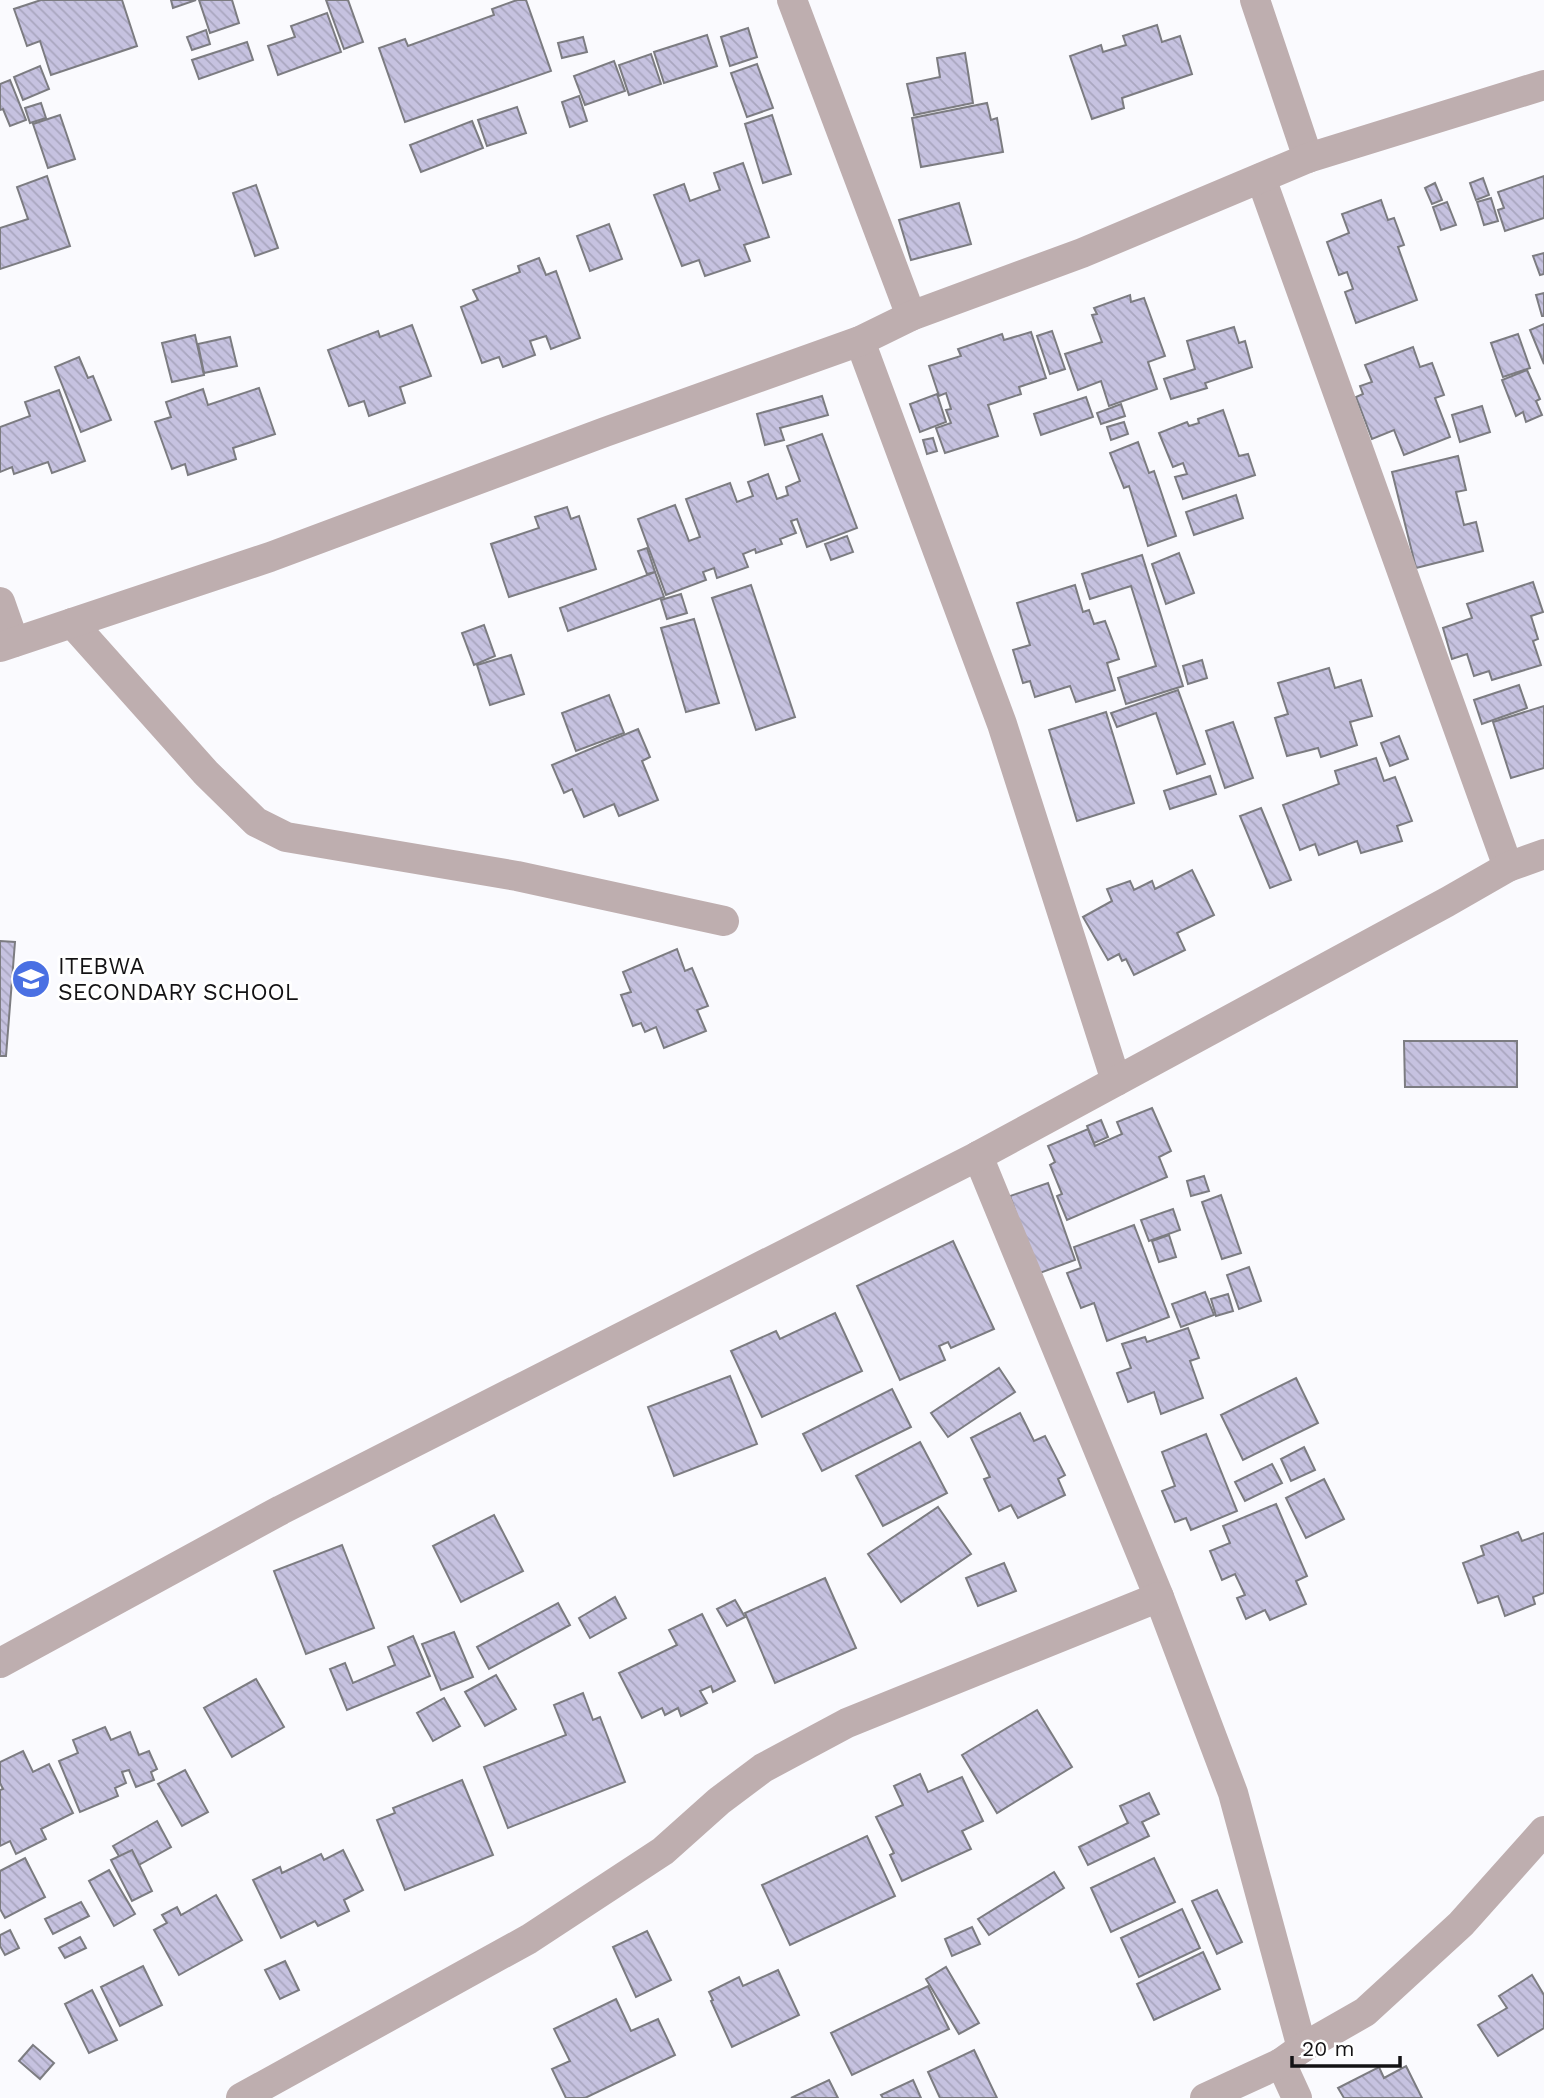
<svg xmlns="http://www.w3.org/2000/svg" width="1544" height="2098" viewBox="0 0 1544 2098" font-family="'Work Sans',sans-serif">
  <defs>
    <pattern id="building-back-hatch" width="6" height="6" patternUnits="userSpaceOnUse" patternTransform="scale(1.75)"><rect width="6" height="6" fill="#c6c2e0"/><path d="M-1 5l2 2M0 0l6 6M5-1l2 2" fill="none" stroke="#a9a6bf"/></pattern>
  </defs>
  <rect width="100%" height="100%" fill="#fafafe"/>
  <g fill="url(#building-back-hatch)" stroke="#7c7c81" stroke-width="2">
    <path d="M41,0H122L137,46L51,75L40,41L27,46L14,9Z"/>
    <path d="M171,0H196L173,8Z"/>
    <path d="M199,0H232L239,23L210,33Z"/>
    <path d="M326,0H348L363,42L344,49Z"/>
    <path d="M517,0H526L551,71L405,122L379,48L405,39L408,46L494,15L492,9Z"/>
    <path d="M327,13L341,52L278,75L268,46L295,37L291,26Z"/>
    <path d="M1157,25L1162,42L1180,36L1192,74L1122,98L1124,108L1092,119L1070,56L1101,45L1103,52L1126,45L1123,36Z"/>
    <path d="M748,28L757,57L730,66L721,37Z"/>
    <path d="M206,30L210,44L192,50L187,37Z"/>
    <path d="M707,35L717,66L664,83L654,52Z"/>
    <path d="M583,37L587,52L562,58L558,43Z"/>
    <path d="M247,42L253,60L199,79L192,60Z"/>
    <path d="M965,53L973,103L914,115L907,84L940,77L937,58Z"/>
    <path d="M651,54L661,84L629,95L619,65Z"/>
    <path d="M614,61L625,91L585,105L574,76Z"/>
    <path d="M757,64L773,108L747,117L731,73Z"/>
    <path d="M40,66L49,89L23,100L14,77Z"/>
    <path d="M10,80L26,120L10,126L3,109L0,110V84Z"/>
    <path d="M579,96L587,121L570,127L562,102Z"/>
    <path d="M41,103L46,118L30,123L25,108Z"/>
    <path d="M987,103L991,120L997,118L1003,152L921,167L912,118Z"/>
    <path d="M517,107L526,133L487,146L478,120Z"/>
    <path d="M60,115L75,159L48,168L33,124Z"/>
    <path d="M772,115L791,174L763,183L745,124Z"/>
    <path d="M472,121L483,148L421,172L410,145Z"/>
    <path d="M743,163L769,237L744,245L750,261L705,276L699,260L682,266L654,195L684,184L690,201L720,190L714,173Z"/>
    <path d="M47,176L70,246L0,269V228L28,219L17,187Z"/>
    <path d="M1544,176V218L1505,231L1498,210L1504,208L1498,192Z"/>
    <path d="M1483,178L1489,195L1476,200L1470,183Z"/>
    <path d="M1435,183L1442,200L1432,204L1425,188Z"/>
    <path d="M256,185L278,248L255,256L233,193Z"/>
    <path d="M1491,198L1498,221L1484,225L1477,202Z"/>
    <path d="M1381,200L1388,220L1394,218L1404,245L1398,247L1417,300L1356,323L1345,292L1353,289L1347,272L1339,275L1327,242L1349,233L1342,214Z"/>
    <path d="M1447,202L1456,225L1441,230L1433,207Z"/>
    <path d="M959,203L971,244L911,260L899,220Z"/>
    <path d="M609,224L622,259L590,271L577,236Z"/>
    <path d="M1544,253V274L1540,275L1533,256Z"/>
    <path d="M539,258L546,275L556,271L580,338L551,349L546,336L530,341L535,355L503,367L499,357L482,363L461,307L478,300L473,290L520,272L518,266Z"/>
    <path d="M1544,293V316H1542L1536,295Z"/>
    <path d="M1130,295L1131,302L1144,298L1165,356L1148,362L1157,389L1109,406L1101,381L1078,390L1065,354L1102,342L1092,315L1097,314L1094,308Z"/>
    <path d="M1544,324V364L1530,330Z"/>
    <path d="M412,325L431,376L400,387L405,403L369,416L364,401L349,406L328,350L378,331L380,337Z"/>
    <path d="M1234,327L1239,343L1245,341L1252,367L1205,383L1207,388L1171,399L1164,379L1195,369L1187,341Z"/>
    <path d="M1052,331L1065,369L1050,374L1037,336Z"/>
    <path d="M1031,332L1046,378L1019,387L1021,394L988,405L998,436L945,453L936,428L951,423L946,410L951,409L946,393L939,396L929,366L961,356L958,349L1002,334L1004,340Z"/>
    <path d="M1518,334L1530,368L1503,377L1491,343Z"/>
    <path d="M195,335L204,375L172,382L162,343Z"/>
    <path d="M230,337L237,366L204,373L198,344Z"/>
    <path d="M1413,347L1420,367L1432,363L1444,395L1435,398L1450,437L1404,455L1394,430L1372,439L1356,397L1363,394L1360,386L1372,382L1365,365Z"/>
    <path d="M79,357L88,378L93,376L111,420L81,432L55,367Z"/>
    <path d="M1527,370L1540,399L1536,401L1542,415L1526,422L1523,412L1516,416L1502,380Z"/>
    <path d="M259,388L275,434L233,448L236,459L188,475L185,464L172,469L155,422L171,417L166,402L203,389L208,405Z"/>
    <path d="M59,390L85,461L52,473L48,462L14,474L12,467L0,472V427L30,416L25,402Z"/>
    <path d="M937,394L946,422L920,432L910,404Z"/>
    <path d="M822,396L828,415L780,428L784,440L765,445L757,414Z"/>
    <path d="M1086,397L1093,417L1041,435L1034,414Z"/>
    <path d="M1121,404L1125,416L1101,424L1097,413Z"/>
    <path d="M1482,406L1490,432L1460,442L1452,415Z"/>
    <path d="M1223,410L1239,456L1248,454L1255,475L1183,499L1175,477L1187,474L1183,463L1173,467L1159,433L1187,422L1189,426L1199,423L1198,419Z"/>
    <path d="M1124,422L1128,434L1111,440L1107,427Z"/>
    <path d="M822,434L857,528L807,547L797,519L791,521L796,533L780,539L782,544L756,553L755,549L743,554L748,567L717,578L714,568L703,572L706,580L666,595L638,519L675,505L689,541L700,537L686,499L730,483L737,502L753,496L748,482L768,474L777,499L788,495L786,487L800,481L787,446Z"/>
    <path d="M933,438L937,451L927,454L923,440Z"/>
    <path d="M1138,442L1149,473L1154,471L1176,536L1148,546L1129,486L1124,488L1110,453Z"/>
    <path d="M1458,456L1466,490L1456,492L1464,525L1476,522L1483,551L1416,568L1392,472Z"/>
    <path d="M1236,495L1243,518L1194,535L1186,512Z"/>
    <path d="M567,507L571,519L579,516L596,569L509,597L491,544L539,528L535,517Z"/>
    <path d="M847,536L853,552L831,560L825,544Z"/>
    <path d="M647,548L655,572L647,574L638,551Z"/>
    <path d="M1179,553L1194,593L1166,604L1152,564Z"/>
    <path d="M1142,555L1183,686L1126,704L1118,678L1156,666L1131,586L1090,599L1082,574Z"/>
    <path d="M655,572L664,597L568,631L560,608Z"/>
    <path d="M1533,582L1543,612L1531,616L1538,639L1533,641L1541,665L1492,680L1489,671L1474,676L1467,654L1452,659L1443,628L1472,618L1467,604Z"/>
    <path d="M751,585L795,717L756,730L712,598Z"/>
    <path d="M1075,585L1083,612L1089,610L1094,624L1105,621L1115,647L1119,659L1107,663L1115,690L1076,702L1070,686L1035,697L1030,681L1023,683L1013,650L1030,645L1017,603Z"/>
    <path d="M681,594L687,613L667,619L661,600Z"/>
    <path d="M694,619L719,703L686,712L661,628Z"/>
    <path d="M484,625L495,656L474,665L462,633Z"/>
    <path d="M511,655L524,694L490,705L477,665Z"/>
    <path d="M1202,660L1207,678L1188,684L1183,666Z"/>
    <path d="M1329,668L1335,688L1361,680L1372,716L1350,722L1357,745L1321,757L1318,748L1287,756L1275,718L1288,714L1278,683Z"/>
    <path d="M1519,685L1527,708L1482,724L1474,700Z"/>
    <path d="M1178,690L1205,764L1177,774L1156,713L1117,727L1111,713Z"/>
    <path d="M609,695L624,733L576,751L562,713Z"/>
    <path d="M1544,706V768L1511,778L1493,722Z"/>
    <path d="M1106,712L1134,803L1077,821L1049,730Z"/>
    <path d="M1233,722L1253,778L1225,788L1206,731Z"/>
    <path d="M638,729L650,757L642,761L658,800L619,816L614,804L584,817L572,789L564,793L552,765Z"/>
    <path d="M1399,736L1408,759L1390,766L1381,743Z"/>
    <path d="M1376,758L1384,781L1395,777L1412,821L1397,826L1402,841L1361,853L1357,841L1319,855L1315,844L1300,850L1283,805L1339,784L1335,771Z"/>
    <path d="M1210,776L1216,794L1170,809L1164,791Z"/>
    <path d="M1261,808L1291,880L1270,888L1240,816Z"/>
    <path d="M1192,870L1214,915L1177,933L1185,950L1134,975L1126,959L1122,961L1119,954L1108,960L1083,917L1112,901L1107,889L1130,881L1134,890L1152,881L1155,889Z"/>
    <path d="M0,941L15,942L6,1056H0Z"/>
    <path d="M677,949L685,971L692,968L708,1006L697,1010L706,1031L664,1048L656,1027L645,1032L641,1023L633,1026L621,995L631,992L623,972Z"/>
    <path d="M1404,1041H1517V1087H1405Z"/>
    <path d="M1152,1108L1171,1151L1159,1157L1167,1177L1067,1220L1057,1196L1062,1194L1050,1165L1055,1162L1048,1146L1088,1129L1095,1146L1122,1134L1117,1122Z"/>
    <path d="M1101,1120L1108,1137L1094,1143L1087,1126Z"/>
    <path d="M1204,1176L1209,1191L1191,1196L1187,1181Z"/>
    <path d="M1048,1183L1075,1260L1037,1274L1010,1196Z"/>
    <path d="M1221,1195L1241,1253L1222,1259L1202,1202Z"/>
    <path d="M1173,1209L1180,1230L1149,1241L1141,1220Z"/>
    <path d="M1134,1225L1169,1317L1107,1341L1094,1303L1081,1308L1067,1273L1081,1268L1074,1247Z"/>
    <path d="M1169,1235L1176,1257L1159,1262L1152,1241Z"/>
    <path d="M953,1241L994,1329L951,1348L948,1342L939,1346L945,1360L900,1380L857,1286Z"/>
    <path d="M1249,1267L1261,1301L1239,1309L1227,1275Z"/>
    <path d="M1205,1292L1214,1315L1181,1327L1172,1304Z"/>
    <path d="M1228,1294L1233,1311L1216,1316L1211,1299Z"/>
    <path d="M835,1313L862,1371L762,1417L731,1351L776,1331L780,1339Z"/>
    <path d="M1188,1328L1199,1358L1190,1361L1203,1398L1161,1414L1154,1392L1128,1402L1117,1373L1131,1368L1122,1344L1145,1337L1147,1342Z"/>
    <path d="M999,1368L1015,1392L948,1437L931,1413Z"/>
    <path d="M730,1376L757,1444L674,1476L648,1407Z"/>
    <path d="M1296,1378L1318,1423L1243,1460L1221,1415Z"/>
    <path d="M892,1389L911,1427L822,1471L803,1434Z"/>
    <path d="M1020,1413L1034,1441L1045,1436L1065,1475L1058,1479L1065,1495L1018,1518L1011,1505L999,1511L984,1479L990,1477L971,1438Z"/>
    <path d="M1206,1434L1237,1511L1191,1530L1186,1518L1175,1522L1162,1491L1175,1486L1162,1452Z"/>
    <path d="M920,1442L947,1493L883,1526L856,1476Z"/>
    <path d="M1304,1447L1315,1470L1291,1481L1281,1459Z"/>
    <path d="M1272,1464L1282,1483L1245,1501L1235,1482Z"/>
    <path d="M1324,1479L1344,1519L1306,1538L1286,1498Z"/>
    <path d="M1276,1504L1307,1576L1296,1581L1306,1604L1270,1620L1265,1610L1246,1619L1237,1598L1245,1595L1235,1574L1222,1580L1210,1551L1230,1543L1223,1526Z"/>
    <path d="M938,1507L971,1554L901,1602L868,1554Z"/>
    <path d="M494,1515L523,1571L461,1602L433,1546Z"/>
    <path d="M1518,1532L1522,1541L1544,1533V1593L1533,1597L1535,1604L1505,1616L1498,1596L1478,1603L1463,1563L1484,1555L1481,1546Z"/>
    <path d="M342,1545L374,1628L306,1654L274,1571Z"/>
    <path d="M1004,1563L1016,1591L978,1606L966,1578Z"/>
    <path d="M825,1578L856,1648L775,1683L745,1613Z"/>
    <path d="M615,1597L626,1618L590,1638L579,1618Z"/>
    <path d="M735,1600L745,1617L727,1626L717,1609Z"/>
    <path d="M558,1603L570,1625L489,1669L477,1647Z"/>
    <path d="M702,1614L735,1681L713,1692L711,1686L700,1691L707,1703L681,1716L678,1708L665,1715L662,1708L642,1718L619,1673L677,1645L669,1630Z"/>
    <path d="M454,1632L473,1677L441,1690L422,1644Z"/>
    <path d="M413,1636L430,1676L347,1710L330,1669L345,1663L353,1683L395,1665L388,1647Z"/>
    <path d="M496,1675L516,1709L485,1726L465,1692Z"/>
    <path d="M256,1679L284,1727L232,1757L204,1708Z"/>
    <path d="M583,1693L593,1720L600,1717L625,1782L508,1828L484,1767L566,1735L554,1705Z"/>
    <path d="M444,1698L460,1726L433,1741L417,1713Z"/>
    <path d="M1037,1710L1072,1767L997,1813L962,1755Z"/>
    <path d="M105,1727L111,1740L130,1732L139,1755L149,1751L157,1769L151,1772L154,1780L136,1787L129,1770L122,1772L126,1783L115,1788L118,1796L80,1812L59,1761L78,1753L73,1740Z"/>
    <path d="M23,1751L33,1772L49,1764L73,1813L41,1829L46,1839L16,1854L10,1841L0,1846V1790L3,1789L0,1783V1762Z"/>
    <path d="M185,1770L208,1812L182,1826L158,1784Z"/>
    <path d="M920,1774L928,1792L962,1777L983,1821L962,1831L971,1849L902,1881L890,1855L894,1853L876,1817L903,1805L894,1786Z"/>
    <path d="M462,1780L493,1855L405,1890L377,1820L395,1813L393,1808Z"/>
    <path d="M1149,1793L1159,1814L1142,1822L1149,1836L1088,1865L1079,1847L1128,1823L1120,1806Z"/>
    <path d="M157,1821L171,1847L128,1871L113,1846Z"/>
    <path d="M867,1836L895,1896L790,1945L762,1885Z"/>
    <path d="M132,1850L152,1891L132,1901L111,1860Z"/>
    <path d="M343,1850L363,1890L344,1900L349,1911L318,1926L315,1921L281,1938L253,1880L280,1867L282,1873L321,1854L324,1860Z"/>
    <path d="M25,1858L45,1897L5,1918L0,1909V1871Z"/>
    <path d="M1154,1858L1175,1902L1111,1932L1091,1888Z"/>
    <path d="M109,1870L135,1914L114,1926L89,1881Z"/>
    <path d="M1054,1872L1064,1888L989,1935L978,1919Z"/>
    <path d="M1217,1890L1242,1942L1217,1954L1192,1901Z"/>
    <path d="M216,1895L242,1940L179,1975L154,1930L167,1923L162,1915L177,1907L181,1915Z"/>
    <path d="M81,1902L89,1916L53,1934L45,1919Z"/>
    <path d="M1182,1909L1200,1948L1139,1977L1121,1938Z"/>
    <path d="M972,1927L980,1944L952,1956L945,1939Z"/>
    <path d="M10,1930L19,1948L5,1955L0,1946V1935Z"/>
    <path d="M647,1931L671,1980L636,1997L613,1947Z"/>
    <path d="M80,1937L86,1948L65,1958L59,1948Z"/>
    <path d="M1203,1952L1220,1989L1154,2020L1137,1984Z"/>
    <path d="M285,1961L299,1990L280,1999L265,1970Z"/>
    <path d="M143,1966L162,2005L120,2026L101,1987Z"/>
    <path d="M946,1967L979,2023L959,2034L926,1979Z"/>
    <path d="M778,1970L799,2015L732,2047L711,2001L713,2000L709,1992L739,1977L743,1986Z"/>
    <path d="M1532,1975L1544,1995V2028L1498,2056L1478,2025L1507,2008L1499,1996Z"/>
    <path d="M928,1986L949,2029L852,2075L831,2033Z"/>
    <path d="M92,1990L117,2040L89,2053L65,2004Z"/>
    <path d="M616,1999L631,2031L658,2019L675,2055L585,2098H566L552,2069L570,2061L554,2029Z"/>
    <path d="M33,2045L54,2063L40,2079L19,2061Z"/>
    <path d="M974,2050L997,2098H940L928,2072Z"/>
    <path d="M1406,2066L1422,2098H1344L1338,2088L1379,2067L1384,2078Z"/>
    <path d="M829,2080L838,2098H791Z"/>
    <path d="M913,2080L921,2098H883L881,2095Z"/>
  </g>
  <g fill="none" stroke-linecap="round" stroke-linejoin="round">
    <g stroke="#beaeaf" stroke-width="30">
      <path d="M792,0L911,316"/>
      <path d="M1255,0L1308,158"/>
      <path d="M1261,178L1508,867"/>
      <path d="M860,341L1002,724L1116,1081"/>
      <path d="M0,602L14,642"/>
      <path d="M72,623L206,773L256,822L286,837L517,876L724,921"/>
      <path d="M0,647L270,557L605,432L860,341L911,316L1082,253L1308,158L1544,85"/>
      <path d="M978,1156L1159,1597L1233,1793L1302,2048"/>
      <path d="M0,1663L281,1510L978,1156L1447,902L1508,867L1544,854"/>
      <path d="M1281,2063L1297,2098"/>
      <path d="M241,2098L529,1939L663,1851L719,1801L763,1768L847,1723L1159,1597"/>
      <path d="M1205,2098L1281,2063L1302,2048L1365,2012L1461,1924L1544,1831"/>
    </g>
  </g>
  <defs>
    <symbol id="school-disc" viewBox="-11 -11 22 22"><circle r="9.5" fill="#4a70e3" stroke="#fff"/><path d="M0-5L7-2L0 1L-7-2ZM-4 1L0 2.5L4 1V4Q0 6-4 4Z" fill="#fff"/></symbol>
  </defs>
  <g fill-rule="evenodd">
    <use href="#school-disc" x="9" y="957" width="44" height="44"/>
  </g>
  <g text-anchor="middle" stroke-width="6" stroke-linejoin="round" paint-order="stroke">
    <g font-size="23" fill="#131214" stroke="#fff" text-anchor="start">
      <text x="58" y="974">ITEBWA<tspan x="58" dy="26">SECONDARY SCHOOL</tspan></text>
    </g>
  </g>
  <path d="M1292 2056v10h108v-10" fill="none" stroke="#131214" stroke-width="3.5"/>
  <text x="1302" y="2056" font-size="21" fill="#131214" stroke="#ffffff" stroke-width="5" paint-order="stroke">20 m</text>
</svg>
